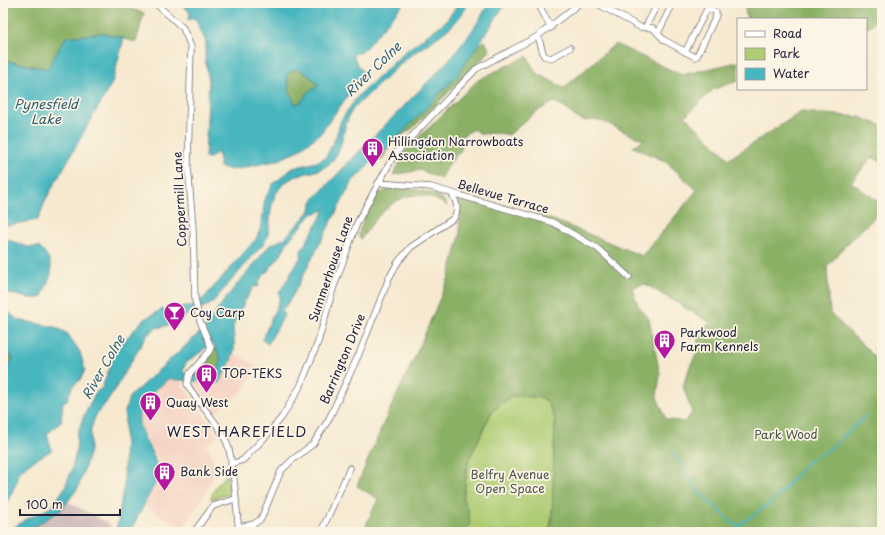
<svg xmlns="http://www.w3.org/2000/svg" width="885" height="535" viewBox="0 0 885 535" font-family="'Playpen Sans',sans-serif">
  <rect width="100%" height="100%" fill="#fcf5e5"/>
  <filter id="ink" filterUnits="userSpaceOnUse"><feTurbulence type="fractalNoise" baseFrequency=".025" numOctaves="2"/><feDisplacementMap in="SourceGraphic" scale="8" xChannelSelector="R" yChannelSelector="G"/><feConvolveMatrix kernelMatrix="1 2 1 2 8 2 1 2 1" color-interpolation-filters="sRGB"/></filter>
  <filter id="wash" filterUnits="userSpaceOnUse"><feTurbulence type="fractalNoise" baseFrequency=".012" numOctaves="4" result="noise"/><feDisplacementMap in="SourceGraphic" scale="16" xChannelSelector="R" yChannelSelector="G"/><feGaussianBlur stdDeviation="0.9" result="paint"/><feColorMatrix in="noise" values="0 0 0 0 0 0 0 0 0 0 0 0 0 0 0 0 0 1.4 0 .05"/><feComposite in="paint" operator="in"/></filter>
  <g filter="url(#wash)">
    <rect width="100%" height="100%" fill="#f6e9d0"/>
    <g fill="#f5d2c2">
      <path d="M235,354L258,366L243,390L214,414L191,391L192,381L220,385Z"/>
      <path d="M168,379L179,380L218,436L206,446L211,452L215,470L210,484L200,502L183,528L145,506L160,478V468L157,458L141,428L140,413L143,405Z"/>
    </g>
    <path fill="#d1bfbd" d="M67,501L111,525L109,532H24L61,510Z"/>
    <g fill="#adcc73" stroke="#687757">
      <path d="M882,342V357L874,349Z"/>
      <path d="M511,396L540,397L548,402L555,420L552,518L549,532H466L470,523L463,500L468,462L492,411Z"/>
      <path d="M227,475L229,490L227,495L211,499C213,489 219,482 227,475Z"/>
    </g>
    <g fill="#8ab065" stroke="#566950" fill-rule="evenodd">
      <path d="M3,3H111L144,13L136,42L102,33L47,69L3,60Z"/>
      <path d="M744,3H882C882,16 876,21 866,29V19H747Z"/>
      <path d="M485,41L490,51L413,128L393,141L381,161L378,157L389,131L467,51Z"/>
      <path d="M615,44L682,75L738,62V81L714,89L685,116L729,159L801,112L860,117L882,126V162L872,157L851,182L882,204V210L844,247L827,267L830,313L882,364V532H549L552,518L555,420L548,402L540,397L511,396L492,411L468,462L463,500L468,510L470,523L465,532H363L378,499L357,486L384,422L418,350L449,277L460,235L459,195L554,220L642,256L697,190L665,161L633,147L644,139C629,136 616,126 601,121C595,119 588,122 582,120C571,117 565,105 554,102L534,113L509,135L500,133L481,134L474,129L463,135L461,150L449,164L441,179L421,170L393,175L405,151L478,80L527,56L535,72L564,88ZM645,284L711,323L697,332L699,349L690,366L683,386L692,413L684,422L666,419L657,397L660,375L649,319L638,305L632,287Z"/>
      <path d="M297,68L311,77L319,87L309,91L301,102L295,104L289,91L287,74Z"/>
      <path d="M391,188C405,189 444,189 447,206C409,179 383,207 361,239L358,235L365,215L378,194Z"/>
      <path d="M215,347C222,357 223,364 216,375L202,377L192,375L212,353Z"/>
      <path d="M8,355L12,356V361L3,372V363Z"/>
    </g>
    <g fill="#46b6bf" stroke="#346c7d" fill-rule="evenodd">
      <path d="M178,3H404L361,53H356L353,56L360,69L365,72L320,134L299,150L279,160L233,170L220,167L218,152L210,158H205L209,81L205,59L206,42L195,18L188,20L190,13L187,9ZM297,68L311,77L319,86L309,91L301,102L295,104L289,91L287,74Z"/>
      <path d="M459,3H468C457,30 427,42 406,59C389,74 374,90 357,105C340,120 347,149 329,164C314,177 292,169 277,192C267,208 273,226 265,242L211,304L188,314L178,323L156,328L147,335L109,399L96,415L91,428L90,451L78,488L61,510L37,525L24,532H10L14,527L23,521L52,507L65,487L72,469L76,452L77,434L83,418L95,393L102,388L115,351L144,319L161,310L194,305L204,298L256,239L261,227L265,199L273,184L293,168L317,162L326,157L336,137L341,120L358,96L406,51L445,22Z"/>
      <path d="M489,3H506L458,75L381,155L375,158L352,182L293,295L282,311L285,314L268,344L262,340L279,301L280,296L279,293L302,255L300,253L325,210L312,214L288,241L280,256L259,281L258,287L254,286C250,292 234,320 233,327C233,334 235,342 234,349C233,360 225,372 219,383L168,379C160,387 148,395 142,406C129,429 160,452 158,478L130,532H116L124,484L125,412L129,397L206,327L225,299L269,246L285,238L309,212L313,200C342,169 371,139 400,110C433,76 467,46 489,3ZM212,343C220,355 224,361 216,375C206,376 190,379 183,372L185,364Z"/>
      <path d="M102,33L124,38L112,83L46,199L38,220L3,226V60L47,69L66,37Z"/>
      <path d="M3,238L27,247H39C59,266 51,276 41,298H29L3,292Z"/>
      <path d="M3,307L18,320L55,327L68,334L80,352L85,370L80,380L72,387L67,400L63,402L61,422L47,434L52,450L28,464L17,474V482L3,510V372L12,361V356L8,355L3,363Z"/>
    </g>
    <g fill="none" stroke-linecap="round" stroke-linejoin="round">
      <g stroke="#46b6bf" stroke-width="2">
        <path d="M672,452L700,493L733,523L746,532"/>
        <path d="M738,526L773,501L809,461L827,451L866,416"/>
      </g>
    </g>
  </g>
  <g filter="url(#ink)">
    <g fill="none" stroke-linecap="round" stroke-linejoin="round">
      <defs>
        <g id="minor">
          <path d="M155,3L183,28L191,47L188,166L193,228L195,300L200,321L211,347L209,352L190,373L187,384C199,406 220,423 228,446C235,469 236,507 239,532"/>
          <path d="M596,3L640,27L653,28L664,40L695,57L697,56L716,16V12L709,8L706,11L685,52"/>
          <path d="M540,7L551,28"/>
          <path d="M646,26L658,3"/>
          <path d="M658,33L673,3"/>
          <path d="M538,36L544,56L551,58L570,48"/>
          <path d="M378,183L431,187L552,222L597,248L629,277"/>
          <path d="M231,464L243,460L267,435L282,417L301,385L318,342L333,289L357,223L394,155L476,69L538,36L580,3"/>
          <path d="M239,527L254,524L261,519L281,471L291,461L313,444L329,419L359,354L389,278L398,262L411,247L454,218C459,209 457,203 452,194"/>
          <path d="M194,532L213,506L235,499"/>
          <path d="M321,532L350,468"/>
        </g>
      </defs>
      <use href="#minor" stroke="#6c686f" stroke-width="7"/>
      <use href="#minor" stroke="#fff" stroke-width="5.5"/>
    </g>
  </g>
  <defs>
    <symbol id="building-pin" viewBox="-11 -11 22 30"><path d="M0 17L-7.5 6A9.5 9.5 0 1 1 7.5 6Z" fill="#b5179e" stroke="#fcf5e5"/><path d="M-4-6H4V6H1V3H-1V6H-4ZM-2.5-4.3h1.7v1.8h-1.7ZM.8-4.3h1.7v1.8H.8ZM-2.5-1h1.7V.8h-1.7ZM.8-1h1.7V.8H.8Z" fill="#fff"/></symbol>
    <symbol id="bar-pin" viewBox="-11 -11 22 30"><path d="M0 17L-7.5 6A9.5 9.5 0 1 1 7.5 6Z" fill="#b5179e" stroke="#fcf5e5"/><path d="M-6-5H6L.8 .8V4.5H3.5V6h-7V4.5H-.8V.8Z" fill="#fff"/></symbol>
  </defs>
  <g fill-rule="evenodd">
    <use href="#building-pin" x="360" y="136" width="25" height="34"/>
    <use href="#bar-pin" x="162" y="300" width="25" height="34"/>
    <use href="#building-pin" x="652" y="328" width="25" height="34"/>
    <use href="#building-pin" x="194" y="362" width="25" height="34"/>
    <use href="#building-pin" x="138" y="390" width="25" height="34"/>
    <use href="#building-pin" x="152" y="460" width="25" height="34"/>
  </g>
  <g text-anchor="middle" stroke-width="3.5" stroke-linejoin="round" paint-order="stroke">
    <g font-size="12" fill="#22223b" stroke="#fcf5e5" text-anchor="start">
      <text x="388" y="146">Hillingdon Narrowboats<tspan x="388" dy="14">Association</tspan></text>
      <text x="190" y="317">Coy Carp</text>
      <text x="680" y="337">Parkwood<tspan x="680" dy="14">Farm Kennels</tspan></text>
      <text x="222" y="378">TOP-TEKS</text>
      <text x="166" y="407">Quay West</text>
      <text x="180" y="476">Bank Side</text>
    </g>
    <g font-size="12" fill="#22223b" stroke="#fcf5e5">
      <text transform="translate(503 197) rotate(16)" y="4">Bellevue Terrace</text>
      <text transform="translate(180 199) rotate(-93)" y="4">Coppermill Lane</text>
      <text transform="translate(331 269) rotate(-71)" y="4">Summerhouse Lane</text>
      <text transform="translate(343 359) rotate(-67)" y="4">Barrington Drive</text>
    </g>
    <g font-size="12" fill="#4c554c" stroke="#fcf5e5">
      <text x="786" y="439">Park Wood</text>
      <text x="510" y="479">Belfry Avenue<tspan x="510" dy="14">Open Space</tspan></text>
    </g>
    <g font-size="13" font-style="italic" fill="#305d70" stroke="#fcf5e5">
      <text transform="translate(373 69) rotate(-44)" y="5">River Colne</text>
      <text x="46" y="109">Pynesfield<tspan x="46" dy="15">Lake</tspan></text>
      <text transform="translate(103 367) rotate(-60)" y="5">River Colne</text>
    </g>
    <g font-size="14" letter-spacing="1" fill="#22223b" stroke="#fcf5e5">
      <text x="237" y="437">WEST HAREFIELD</text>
    </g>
  </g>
  <rect width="885" height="535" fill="none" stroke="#fcf5e5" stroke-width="16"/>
  <rect x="737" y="18" width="130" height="72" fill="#fcf5e5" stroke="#a5a1a1"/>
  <rect x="745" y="31" width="20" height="6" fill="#ffffff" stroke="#a5a1a1"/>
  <text x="773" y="38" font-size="12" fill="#22223b">Road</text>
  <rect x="745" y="48" width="20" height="12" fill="#adcc73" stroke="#a5a1a1"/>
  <text x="773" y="58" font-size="12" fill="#22223b">Park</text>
  <rect x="745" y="68" width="20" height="12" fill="#46b6bf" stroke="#a5a1a1"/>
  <text x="773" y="78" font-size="12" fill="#22223b">Water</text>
  <path d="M20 509v6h100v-6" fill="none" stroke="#22223b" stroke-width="2"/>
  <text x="26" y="509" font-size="12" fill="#22223b" stroke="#fcf5e5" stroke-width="3" paint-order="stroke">100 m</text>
</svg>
